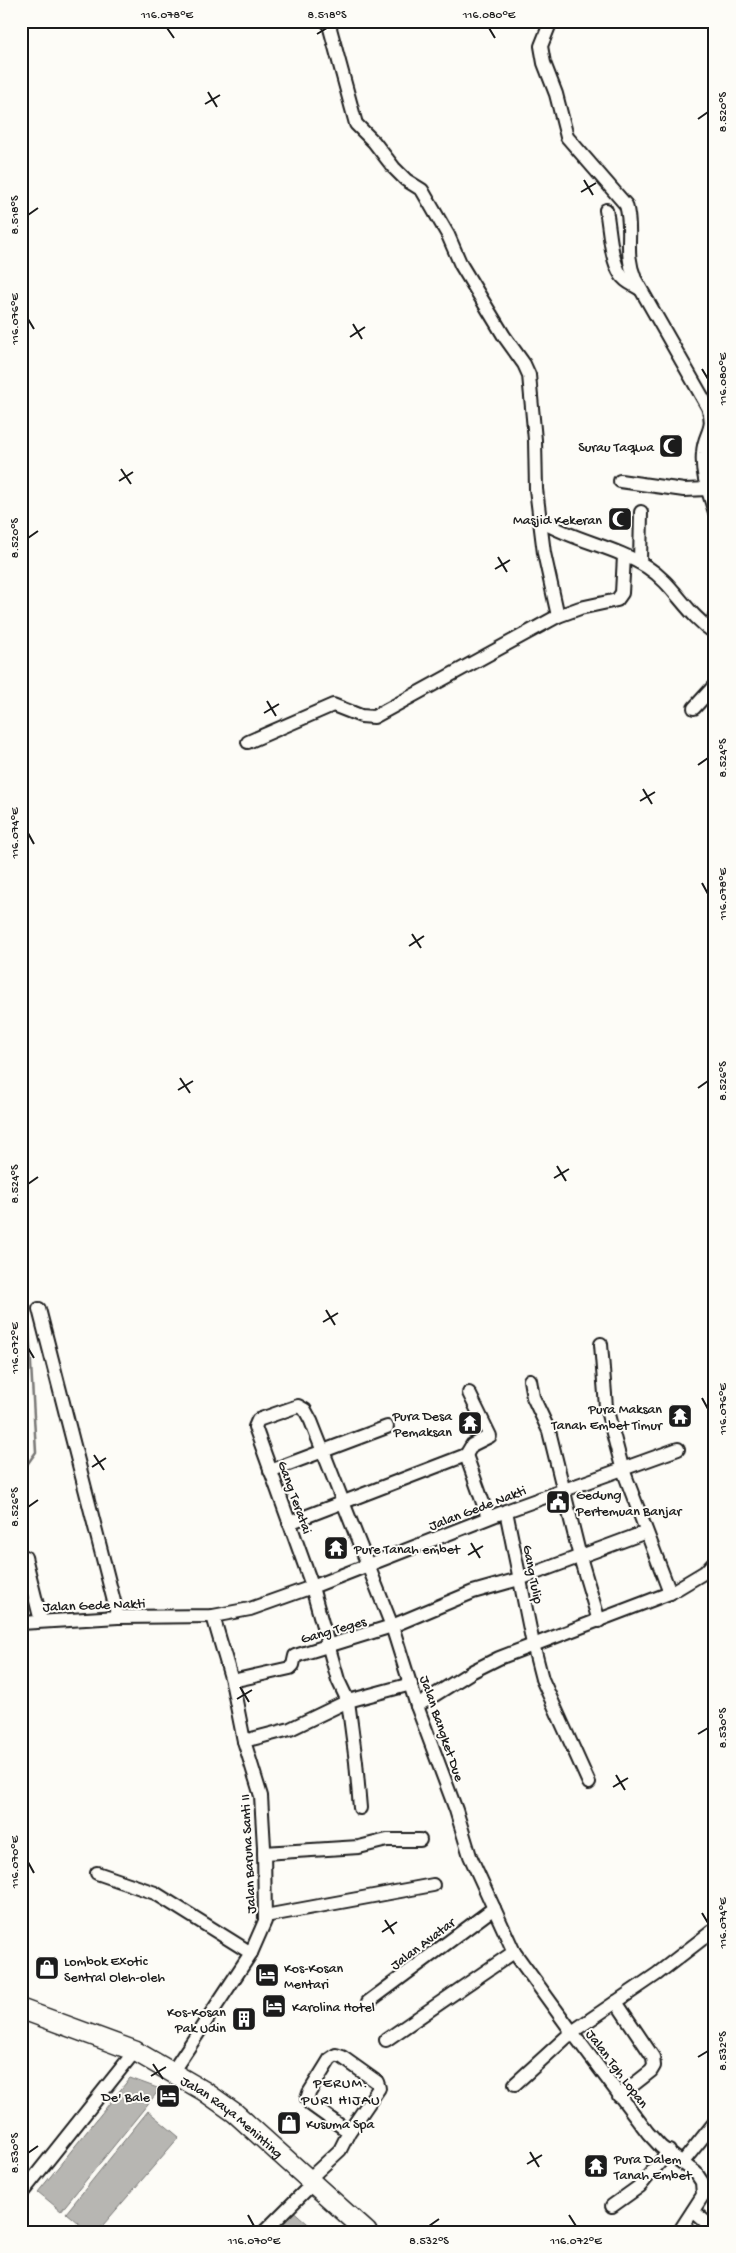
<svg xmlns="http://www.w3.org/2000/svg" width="736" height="2253" viewBox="0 0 736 2253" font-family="'Gochi Hand',sans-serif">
  <rect width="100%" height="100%" fill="#fdfcf7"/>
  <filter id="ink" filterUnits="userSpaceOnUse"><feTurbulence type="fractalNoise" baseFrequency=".02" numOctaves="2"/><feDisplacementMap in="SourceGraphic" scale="10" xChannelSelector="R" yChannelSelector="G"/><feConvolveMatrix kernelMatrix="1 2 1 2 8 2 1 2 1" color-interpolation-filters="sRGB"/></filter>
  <g filter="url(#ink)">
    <g fill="#b7b6b2" stroke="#797876">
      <path d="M130,2078L160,2089L61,2211L38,2192Z"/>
      <path d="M148,2111L179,2137L97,2232H89L66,2213Z"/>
      <path d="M289,2207L317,2232H264Z"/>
    </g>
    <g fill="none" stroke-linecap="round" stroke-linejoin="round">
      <path stroke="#797876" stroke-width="2.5" d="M21,1275L27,1293L36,1452L21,1473"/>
      <defs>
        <g id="minor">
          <path d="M328,21L356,124L374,142L394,168L406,180L422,190L448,235L461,265L504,336L524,364L529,375L535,440L536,489L544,553L558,616"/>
          <path d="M551,21L541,46L544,63L556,94L567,137L626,205C634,232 623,250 635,279L708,407C716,431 704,432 703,453C701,474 709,493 715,512"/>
          <path d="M606,210C610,230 610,258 621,275C625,282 634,285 640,289"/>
          <path d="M620,481L684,490L708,489"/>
          <path d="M541,521C575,541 616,547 647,567C674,584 686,614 715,633"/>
          <path d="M640,562L641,512"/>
          <path d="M710,629L715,616"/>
          <path d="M694,708L715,685"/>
          <path d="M248,742L333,705L361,716L374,717L558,616L580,608L617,600L622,593L624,556"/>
          <path d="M39,1309L118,1617"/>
          <path d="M601,1344L606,1407L622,1467L670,1593"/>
          <path d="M530,1380L533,1397L549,1431L580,1557L599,1621"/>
          <path d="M466,1455L472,1445L490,1436L469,1393"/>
          <path d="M466,1455L488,1517"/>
          <path d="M270,1471L387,1427"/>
          <path d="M506,1511L533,1644L542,1679L589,1783"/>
          <path d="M289,1523L466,1455"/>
          <path d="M25,1557L41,1621"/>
          <path d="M21,1623L118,1617L213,1616L250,1609L312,1587L506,1511L678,1449"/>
          <path d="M232,1681L290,1668L293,1665L295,1656L392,1626L473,1592L519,1579L646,1532"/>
          <path d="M417,1706L473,1671L499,1658L670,1593L705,1572L715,1561"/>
          <path d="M244,1741L290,1729L348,1701L411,1684"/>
          <path d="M360,1808L356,1762L348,1701L338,1680L310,1580L255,1427L258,1420L298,1406L305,1410L311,1421L392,1626L417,1706L456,1810L470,1856L514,1952L572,2032L515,2084"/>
          <path d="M264,1853L359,1847L387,1840H420"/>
          <path d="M97,1873L155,1893L251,1953"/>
          <path d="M265,1916L433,1885"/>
          <path d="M368,2002L494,1908"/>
          <path d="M616,2002L653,2057L654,2066L651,2071L619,2096"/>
          <path d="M386,2040L514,1952"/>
          <path d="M173,2071L251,1953L265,1921L264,1847L261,1796L244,1741L232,1681L213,1616"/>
          <path d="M683,2162L715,2122"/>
          <path d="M309,2179L340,2150L349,2132L379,2088L377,2082L342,2057L336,2055L330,2059L309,2093L307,2099L310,2104L349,2132"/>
          <path d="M704,2191L715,2186"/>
          <path d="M21,2194L135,2051"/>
          <path d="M612,2206L640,2186L669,2151"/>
          <path d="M693,2211L715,2230"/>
          <path d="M264,2232L313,2183"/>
          <path d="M679,2232L703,2195L702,2182L696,2173L661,2147L648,2133L572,2032L657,1974L715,1929"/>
        </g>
        <g id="highway">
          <path id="s1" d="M21,2009L135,2051L204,2091L235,2113L367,2232"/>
        </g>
      </defs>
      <use href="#minor" stroke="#1c1c1c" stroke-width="16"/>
      <use href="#highway" stroke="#1c1c1c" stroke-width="22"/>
      <use href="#minor" stroke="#fdfcf7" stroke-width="12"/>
      <use href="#highway" stroke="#fdfcf7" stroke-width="19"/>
    </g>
  </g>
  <path fill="none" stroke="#1c1c1c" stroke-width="2" d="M167,28L174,38M489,28L495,38M317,34L327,28M208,92L217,107M205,104L220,95M698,119L708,112M584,180L593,195M581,192L596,183M28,215L38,208M28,319L34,329M353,324L362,339M350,337L365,327M702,369L708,379M121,469L131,484M119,481L133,472M28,538L38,531M498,557L507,572M495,569L510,560M267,701L276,716M264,713L279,704M698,765L708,758M643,789L652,804M640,801L655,792M28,833L34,844M702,883L708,894M412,934L421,948M409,946L424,936M180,1078L190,1093M698,1088L708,1081M178,1090L193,1081M557,1166L566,1181M554,1178L569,1169M28,1184L38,1177M326,1310L335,1325M323,1322L338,1313M28,1348L34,1358M702,1398L708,1409M94,1455L104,1470M92,1467L106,1458M28,1507L38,1500M471,1543L480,1558M468,1555L483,1546M240,1687L249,1702M237,1699L252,1690M698,1734L708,1728M616,1775L625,1790M613,1787L628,1778M28,1862L34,1873M702,1913L708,1923M385,1920L394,1934M382,1932L397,1922M698,2057L708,2051M153,2064L163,2079M151,2076L166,2067M530,2152L539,2167M28,2153L38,2146M527,2164L542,2155M248,2215L254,2226M569,2215L576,2226M429,2226L439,2219"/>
  <defs>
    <symbol id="mosque-square" viewBox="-11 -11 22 22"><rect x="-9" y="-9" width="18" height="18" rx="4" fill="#1c1c1c" stroke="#fdfcf7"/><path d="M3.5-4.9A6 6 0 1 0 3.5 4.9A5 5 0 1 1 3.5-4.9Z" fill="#fff"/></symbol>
    <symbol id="temple-square" viewBox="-11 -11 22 22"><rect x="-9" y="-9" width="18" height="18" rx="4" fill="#1c1c1c" stroke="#fdfcf7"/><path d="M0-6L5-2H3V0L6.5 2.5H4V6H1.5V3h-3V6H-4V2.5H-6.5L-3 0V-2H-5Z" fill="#fff"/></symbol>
    <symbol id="civic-square" viewBox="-11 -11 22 22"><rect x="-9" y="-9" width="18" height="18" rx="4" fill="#1c1c1c" stroke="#fdfcf7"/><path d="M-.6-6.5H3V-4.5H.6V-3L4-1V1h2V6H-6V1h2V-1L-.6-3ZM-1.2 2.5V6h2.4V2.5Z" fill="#fff"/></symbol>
    <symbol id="shop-square" viewBox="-11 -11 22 22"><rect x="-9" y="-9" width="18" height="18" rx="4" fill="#1c1c1c" stroke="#fdfcf7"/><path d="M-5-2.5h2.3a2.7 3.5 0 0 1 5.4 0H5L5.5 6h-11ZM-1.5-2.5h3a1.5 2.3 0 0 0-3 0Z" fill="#fff"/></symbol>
    <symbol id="hotel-square" viewBox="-11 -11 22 22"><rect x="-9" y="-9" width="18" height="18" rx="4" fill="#1c1c1c" stroke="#fdfcf7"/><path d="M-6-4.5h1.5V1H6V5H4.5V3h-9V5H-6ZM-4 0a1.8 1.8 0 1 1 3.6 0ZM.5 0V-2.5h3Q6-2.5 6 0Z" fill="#fff"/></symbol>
    <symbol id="building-square" viewBox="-11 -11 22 22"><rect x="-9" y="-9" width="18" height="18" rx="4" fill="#1c1c1c" stroke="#fdfcf7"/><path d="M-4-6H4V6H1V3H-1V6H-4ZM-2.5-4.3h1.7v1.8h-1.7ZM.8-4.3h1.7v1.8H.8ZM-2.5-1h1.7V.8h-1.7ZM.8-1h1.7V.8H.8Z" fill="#fff"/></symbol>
  </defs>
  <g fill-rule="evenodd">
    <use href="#mosque-square" x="657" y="432" width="28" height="28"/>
    <use href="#mosque-square" x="606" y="505" width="28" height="28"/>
    <use href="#temple-square" x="666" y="1402" width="28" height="28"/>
    <use href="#temple-square" x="456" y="1409" width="28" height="28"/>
    <use href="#civic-square" x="544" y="1488" width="28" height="28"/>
    <use href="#temple-square" x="322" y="1534" width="28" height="28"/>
    <use href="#shop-square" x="33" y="1954" width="28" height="28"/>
    <use href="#hotel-square" x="253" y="1961" width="28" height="28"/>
    <use href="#hotel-square" x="260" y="1992" width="28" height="28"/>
    <use href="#building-square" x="230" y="2005" width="28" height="28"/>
    <use href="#hotel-square" x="154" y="2082" width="28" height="28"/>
    <use href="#shop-square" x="275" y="2109" width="28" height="28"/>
    <use href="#temple-square" x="582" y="2152" width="28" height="28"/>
  </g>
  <g text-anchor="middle" stroke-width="4" stroke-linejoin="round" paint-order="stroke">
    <g font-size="14" fill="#1c1c1c" stroke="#fdfcf7" text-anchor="start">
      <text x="654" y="451" text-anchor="end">Surau Taqwa</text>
      <text x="602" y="524" text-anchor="end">Masjid Kekeran</text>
      <text x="662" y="1413" text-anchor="end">Pura Maksan<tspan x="662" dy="16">Tanah Embet Timur</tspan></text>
      <text x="452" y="1420" text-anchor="end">Pura Desa<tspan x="452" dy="16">Pemaksan</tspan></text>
      <text x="576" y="1499">Gedung<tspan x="576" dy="16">Pertemuan Banjar</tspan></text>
      <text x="354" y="1553">Pure Tanah embet</text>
      <text x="64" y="1965">Lombok Exotic<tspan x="64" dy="16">Sentral Oleh-oleh</tspan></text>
      <text x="284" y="1972">Kos-Kosan<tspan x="284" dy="16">Mentari</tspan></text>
      <text x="292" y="2011">Karolina Hotel</text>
      <text x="226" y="2016" text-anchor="end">Kos-Kosan<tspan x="226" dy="16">Pak Udin</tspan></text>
      <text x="150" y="2101" text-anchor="end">De' Bale</text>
      <text x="306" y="2128">Kusuma Spa</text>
      <text x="614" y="2163">Pura Dalem<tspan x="614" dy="16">Tanah Embet</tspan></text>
    </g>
    <g font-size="14" fill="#1c1c1c" stroke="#fdfcf7">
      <text transform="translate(296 1497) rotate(70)" y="5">Gang Teratai</text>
      <text transform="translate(477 1507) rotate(-21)" y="5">Jalan Gede Nakti</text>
      <text transform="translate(534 1574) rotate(79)" y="5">Gang Tulip</text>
      <text transform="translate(94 1604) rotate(-2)" y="5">Jalan Gede Nakti</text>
      <text transform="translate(333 1629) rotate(-16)" y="5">Gang Teges</text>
      <text transform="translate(443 1728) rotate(71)" y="5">Jalan Bangket Due</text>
      <text transform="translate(247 1854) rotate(-93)" y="5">Jalan Baruna Santi II</text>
      <text transform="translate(422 1943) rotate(-37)" y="5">Jalan Avatar</text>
      <text transform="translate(618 2068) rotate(53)" y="5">Jalan Tgh Lopan</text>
      <text dy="5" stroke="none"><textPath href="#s1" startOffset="239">Jalan Raya Meninting</textPath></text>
    </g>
    <g font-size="15" letter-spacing="1" fill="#1c1c1c" stroke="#fdfcf7">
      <text x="341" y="2087">PERUM.<tspan x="341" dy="17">PURI HIJAU</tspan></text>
    </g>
  </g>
  <rect width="736" height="2253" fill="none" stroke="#fdfcf7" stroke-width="55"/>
  <rect x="28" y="28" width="680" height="2198" fill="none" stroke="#1c1c1c" stroke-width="2"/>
  <g font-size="12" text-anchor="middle" fill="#1c1c1c">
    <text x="167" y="18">116.078°E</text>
    <text x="327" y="18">8.518°S</text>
    <text x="489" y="18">116.080°E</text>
    <text transform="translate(722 112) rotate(-90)" y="4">8.520°S</text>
    <text transform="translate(14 215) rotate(-90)" y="4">8.518°S</text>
    <text transform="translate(14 319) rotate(-90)" y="4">116.076°E</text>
    <text transform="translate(722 379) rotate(-90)" y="4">116.080°E</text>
    <text transform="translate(14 538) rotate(-90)" y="4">8.520°S</text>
    <text transform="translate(722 758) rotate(-90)" y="4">8.524°S</text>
    <text transform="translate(14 833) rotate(-90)" y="4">116.074°E</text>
    <text transform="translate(722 894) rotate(-90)" y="4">116.078°E</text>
    <text transform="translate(722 1081) rotate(-90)" y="4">8.526°S</text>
    <text transform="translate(14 1184) rotate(-90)" y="4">8.524°S</text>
    <text transform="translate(14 1348) rotate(-90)" y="4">116.072°E</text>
    <text transform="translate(722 1409) rotate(-90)" y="4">116.076°E</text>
    <text transform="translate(14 1507) rotate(-90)" y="4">8.526°S</text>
    <text transform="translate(722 1728) rotate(-90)" y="4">8.530°S</text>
    <text transform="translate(14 1862) rotate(-90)" y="4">116.070°E</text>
    <text transform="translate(722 1923) rotate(-90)" y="4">116.074°E</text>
    <text transform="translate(722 2051) rotate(-90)" y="4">8.532°S</text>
    <text transform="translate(14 2153) rotate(-90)" y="4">8.530°S</text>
    <text x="254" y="2244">116.070°E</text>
    <text x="429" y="2244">8.532°S</text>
    <text x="576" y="2244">116.072°E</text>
  </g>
</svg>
